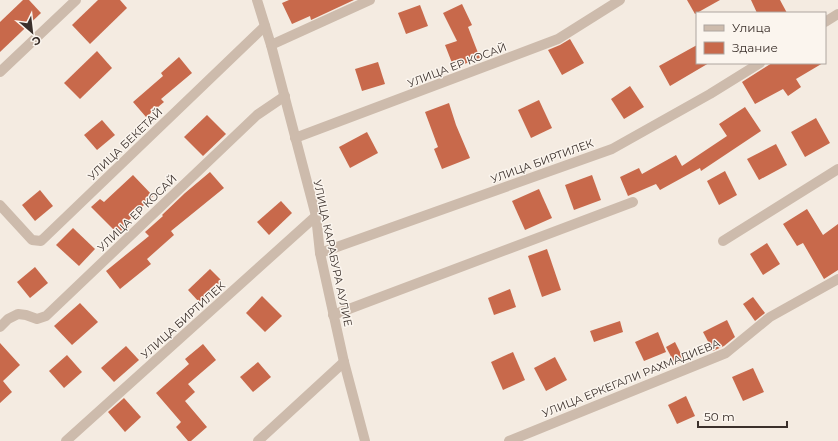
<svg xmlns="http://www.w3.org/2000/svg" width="838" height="441" viewBox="0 0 838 441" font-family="Montserrat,sans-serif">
  <rect width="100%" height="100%" fill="#f4ebe1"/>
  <g fill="#c8694b">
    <path d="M23,0H29L41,13L0,52V22Z"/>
    <path d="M98,0H120L127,8L90,44L72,25Z"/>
    <path d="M289,0H354L311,20L310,16L292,24L282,3Z"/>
    <path d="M687,0H720L695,14Z"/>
    <path d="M751,0H780L787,13H757Z"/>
    <path d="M462,4L472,25L468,27L480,58L454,68L445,45L457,41L443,13Z"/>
    <path d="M420,5L428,26L406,34L398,13Z"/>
    <path d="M570,39L584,63L562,75L548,50L560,45Z"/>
    <path d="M697,45V63H709L670,86L659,66Z"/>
    <path d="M97,51L112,68L80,99L64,83Z"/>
    <path d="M179,57L192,73L161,99L164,102L146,117L133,102L163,76L161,73Z"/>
    <path d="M378,62L385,84L362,91L355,69Z"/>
    <path d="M772,63H823L796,79L801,87L788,96L783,89L755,104L742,82Z"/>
    <path d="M630,86L644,107L624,119L611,99Z"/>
    <path d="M539,100L552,128L531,138L518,110Z"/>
    <path d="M449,103L456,125L470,158L442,169L434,149L438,147L425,112Z"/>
    <path d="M745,107L761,131L701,171L700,168L660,190L656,184L628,196L620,177L639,168L642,174L676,155L682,166L727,136L719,124Z"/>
    <path d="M207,115L226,134L203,156L184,137Z"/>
    <path d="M816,118L830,143L805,157L791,132Z"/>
    <path d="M102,120L115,135L97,150L84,135Z"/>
    <path d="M367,132L378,153L350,168L339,147Z"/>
    <path d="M776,144L787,165L759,180L747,159Z"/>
    <path d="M725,171L737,195L719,205L707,181Z"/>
    <path d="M210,172L224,188L171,231L174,235L147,259L151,264L120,289L106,271L149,236L145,232L163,216L162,215L185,193Z"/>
    <path d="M133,175L153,196L125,224L129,227L120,236L91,207L100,199L104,202Z"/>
    <path d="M592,175L601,200L574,210L565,185Z"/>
    <path d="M539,189L552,218L525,230L512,201Z"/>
    <path d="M40,190L53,206L35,221L22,205Z"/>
    <path d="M281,201L292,213L269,235L257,222Z"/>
    <path d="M807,209L823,235L838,224V270L824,279L803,243L797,246L783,224Z"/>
    <path d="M73,228L95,249L79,266L56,245Z"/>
    <path d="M767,243L780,264L763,275L750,254Z"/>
    <path d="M547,249L561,290L542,297L528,256Z"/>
    <path d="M35,267L48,283L30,298L17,282Z"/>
    <path d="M210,269L222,281L199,302L188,290Z"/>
    <path d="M510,289L516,307L494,315L488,298Z"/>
    <path d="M262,296L282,316L265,332L246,313Z"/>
    <path d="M753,297L765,313L755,321L743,304Z"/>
    <path d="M80,303L98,322L72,345L54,326Z"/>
    <path d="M727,320L735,337L724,346L713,351L703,332Z"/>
    <path d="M620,321L623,332L594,342L590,331Z"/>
    <path d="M658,332L666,352L644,361L635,342Z"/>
    <path d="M675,342L684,360L675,364L666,347Z"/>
    <path d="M0,343L20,365L3,381L12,392L0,403Z"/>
    <path d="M203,344L216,360L188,384L195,392L185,401L207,427L191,441H188L176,427L181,422L156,393L189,364L185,359Z"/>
    <path d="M126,346L139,360L114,382L101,368Z"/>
    <path d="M513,352L525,380L503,390L491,362Z"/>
    <path d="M67,355L82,372L64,388L49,371Z"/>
    <path d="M555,357L567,380L546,391L534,368Z"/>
    <path d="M258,362L271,377L253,392L240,377Z"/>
    <path d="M753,368L764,392L743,401L732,377Z"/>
    <path d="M686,396L695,416L677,424L668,405Z"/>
    <path d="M124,398L141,417L125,432L108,412Z"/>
  </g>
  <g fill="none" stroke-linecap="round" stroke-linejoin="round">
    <g stroke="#cdbbac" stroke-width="10">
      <path d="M257,0L271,45L316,216L320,253L344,362L365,441"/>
      <path d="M825,22L838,14"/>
      <path d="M271,45L370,0"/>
      <path d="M0,72L76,0"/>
      <path d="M295,138L558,39L620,0"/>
      <path d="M0,205L32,240L41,241L265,26"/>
      <path d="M723,241L838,169"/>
      <path d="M320,253L612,149L710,94L760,63"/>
      <path d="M333,315L633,202"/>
      <path d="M0,327L8,319L18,314L26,315L37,319L46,316L257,115L285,96"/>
      <path d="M66,441L316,216"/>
      <path d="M258,441L344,362"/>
      <path d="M509,441L726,353L770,317L838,279"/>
    </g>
  </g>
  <g text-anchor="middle" stroke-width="3" stroke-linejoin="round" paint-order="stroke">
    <g font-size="11" fill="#3b302b" stroke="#fbf5ee">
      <text transform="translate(457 65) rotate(-21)" y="4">УЛИЦА ЕР КОСАЙ</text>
      <text transform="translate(125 144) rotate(-44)" y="4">УЛИЦА БЕКЕТАЙ</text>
      <text transform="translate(542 161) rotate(-20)" y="4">УЛИЦА БИРТИЛЕК</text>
      <text transform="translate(137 213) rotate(-44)" y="4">УЛИЦА ЕР КОСАЙ</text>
      <text transform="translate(333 253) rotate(78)" y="4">УЛИЦА КАРАБУРА АУЛИЕ</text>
      <text transform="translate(183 320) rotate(-42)" y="4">УЛИЦА БИРТИЛЕК</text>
      <text transform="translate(631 378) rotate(-22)" y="4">УЛИЦА ЕРКЕГАЛИ РАХМАДИЕВА</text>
    </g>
  </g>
  <rect x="696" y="12" width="130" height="52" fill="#fbf5ee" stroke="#aea6a0"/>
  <rect x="704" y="25" width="20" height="6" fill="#cdbbac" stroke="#aea6a0"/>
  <text x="732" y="32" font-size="12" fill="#3b302b">Улица</text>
  <rect x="704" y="42" width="20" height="12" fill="#c8694b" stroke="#aea6a0"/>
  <text x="732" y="52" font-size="12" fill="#3b302b">Здание</text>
  <g transform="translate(32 32) rotate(152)" stroke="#fbf5ee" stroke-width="3" paint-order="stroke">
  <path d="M0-3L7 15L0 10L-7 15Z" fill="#3b302b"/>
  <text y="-6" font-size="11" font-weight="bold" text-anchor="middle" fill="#3b302b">С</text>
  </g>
  <path d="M698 421v6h89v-6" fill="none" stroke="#3b302b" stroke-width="2"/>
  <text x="704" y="421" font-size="12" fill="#3b302b" stroke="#fbf5ee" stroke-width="3" paint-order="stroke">50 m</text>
</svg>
